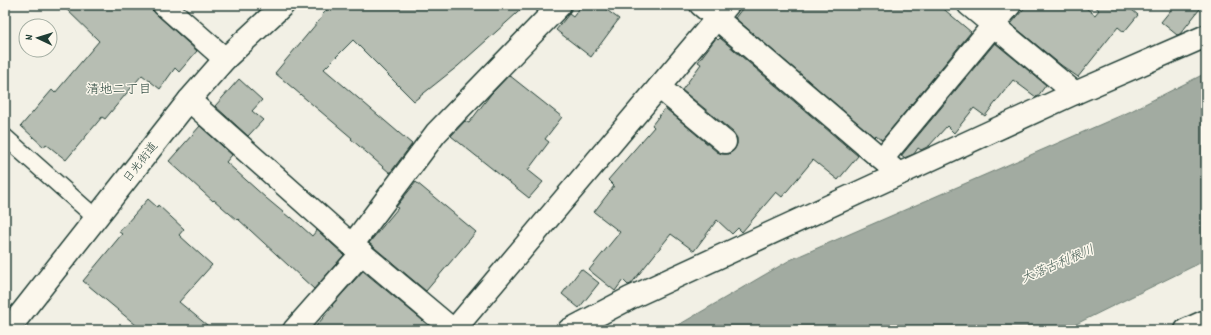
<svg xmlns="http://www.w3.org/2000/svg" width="1211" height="335" viewBox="0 0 1211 335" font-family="Dekko,'Klee One',sans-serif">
  <rect width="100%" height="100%" fill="#f2f0e5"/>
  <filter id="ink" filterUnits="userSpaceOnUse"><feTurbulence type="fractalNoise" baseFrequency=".025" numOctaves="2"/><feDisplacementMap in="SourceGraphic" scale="8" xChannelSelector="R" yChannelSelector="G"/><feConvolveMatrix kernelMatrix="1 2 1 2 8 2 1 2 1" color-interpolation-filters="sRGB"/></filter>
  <g filter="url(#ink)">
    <path fill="#a2aba1" stroke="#6e7f75" d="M1206,73V260L1064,330H670L790,260L1129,112Z"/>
    <g fill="#b7beb3" stroke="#1f3d34">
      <path d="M62,5H147L156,14L197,51L179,72L175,68L160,89L142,75L105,119L102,117L66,160L46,144L44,147L21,126L52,90L55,93L99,41Z"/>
      <path d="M332,5H526L458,66L414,101L353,40L324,69L412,144L390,173L351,139L352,138L275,73L322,17L321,16Z"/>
      <path d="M582,5H600L619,19L591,57L556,30L569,14L573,17Z"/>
      <path d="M745,5H939L971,32L882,140L876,135L874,137L735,18Z"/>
      <path d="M1027,5H1082L1095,15L1099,10L1093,5H1134L1131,9L1138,15L1124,32L1118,27L1078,77L1061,65L1011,24Z"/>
      <path d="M1175,5H1203L1180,34L1177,35L1161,22Z"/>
      <path d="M716,38L718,40L720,38L858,156L838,180L813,160L782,197L776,192L742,232L738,228L732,234L717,220L694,251L671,234L631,284L628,285L623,280L615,291L589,270L620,232L594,212L614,186L608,180L654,127L652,125L665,108L717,152L722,154H729L734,150L737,144V138L733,132L682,90L701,64L698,62Z"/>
      <path d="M995,43L1046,85L1038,96L1036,97L1013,80L985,116L974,108L954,133L947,126L929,146L921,150L918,148L914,154L904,158L901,156Z"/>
      <path d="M509,75L562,117L545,139L549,142L528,170L543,182L529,198L451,136L465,121L469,123L491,94Z"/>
      <path d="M239,79L262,100L252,111L263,120L248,136L215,106Z"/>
      <path d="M200,126L232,155L226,162L266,198L290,218L291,217L312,236L317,230L344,255L314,289L238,219L237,220L214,200L213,201L169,161Z"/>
      <path d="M416,182L476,232L426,291L369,243L398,208L396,207Z"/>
      <path d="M148,199L157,207L158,205L184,229L179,235L212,265L179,302L213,330H142L83,281L122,234L119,232Z"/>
      <path d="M581,269L599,283L579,308L562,294Z"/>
      <path d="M363,271L434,330H313L333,306L332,305Z"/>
    </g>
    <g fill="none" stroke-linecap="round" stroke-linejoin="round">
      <defs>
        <path id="service" d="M5,137L96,218"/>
        <g id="minor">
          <path d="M164,5L225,59"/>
          <path d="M701,5L899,174"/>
          <path d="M969,5L1075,93"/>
          <path d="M659,87L725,142"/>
          <path d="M189,100L352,245L453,330"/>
          <path d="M882,159L1010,5"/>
          <path d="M352,245L436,133L560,5"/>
          <path d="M294,330L362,253"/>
          <path d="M454,330L728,5"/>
          <path d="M569,330L630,298L899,174L1075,93L1206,36"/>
          <path d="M1186,330L1206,321"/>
        </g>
        <path id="secondary" d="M8,330L189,100L225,59L283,5"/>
      </defs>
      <use href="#service" stroke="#1f3d34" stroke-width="19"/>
      <use href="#minor" stroke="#1f3d34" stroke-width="25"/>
      <use href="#secondary" stroke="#1f3d34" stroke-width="25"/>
      <use href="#service" stroke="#fbf7ec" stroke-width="16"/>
      <use href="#minor" stroke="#fbf7ec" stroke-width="22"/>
      <use href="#secondary" stroke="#fbf7ec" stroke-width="22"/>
    </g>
  </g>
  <g text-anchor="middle" stroke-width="3" stroke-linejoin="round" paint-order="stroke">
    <g font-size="12" fill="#1f3d34" stroke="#fbf7ec">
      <text transform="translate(140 162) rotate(-52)" y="4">日光街道</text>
    </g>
    <g font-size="13" fill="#1f3d34" stroke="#fbf7ec">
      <text x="119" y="93">清地二丁目</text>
    </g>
    <g font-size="13" font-style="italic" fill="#465e55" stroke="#fbf7ec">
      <text transform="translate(1057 263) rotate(-23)" y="5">大落古利根川</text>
    </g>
  </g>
  <rect width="1211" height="335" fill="none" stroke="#fbf7ec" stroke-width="20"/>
  <rect x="10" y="10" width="1191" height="315" fill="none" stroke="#1f3d34" stroke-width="1.5" filter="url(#ink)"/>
  <g transform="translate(38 38) rotate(274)"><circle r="19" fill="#fbf7ec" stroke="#a3ada2"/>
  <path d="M0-3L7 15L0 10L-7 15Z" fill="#1f3d34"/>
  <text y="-6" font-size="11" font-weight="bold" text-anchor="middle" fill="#1f3d34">N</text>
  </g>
</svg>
